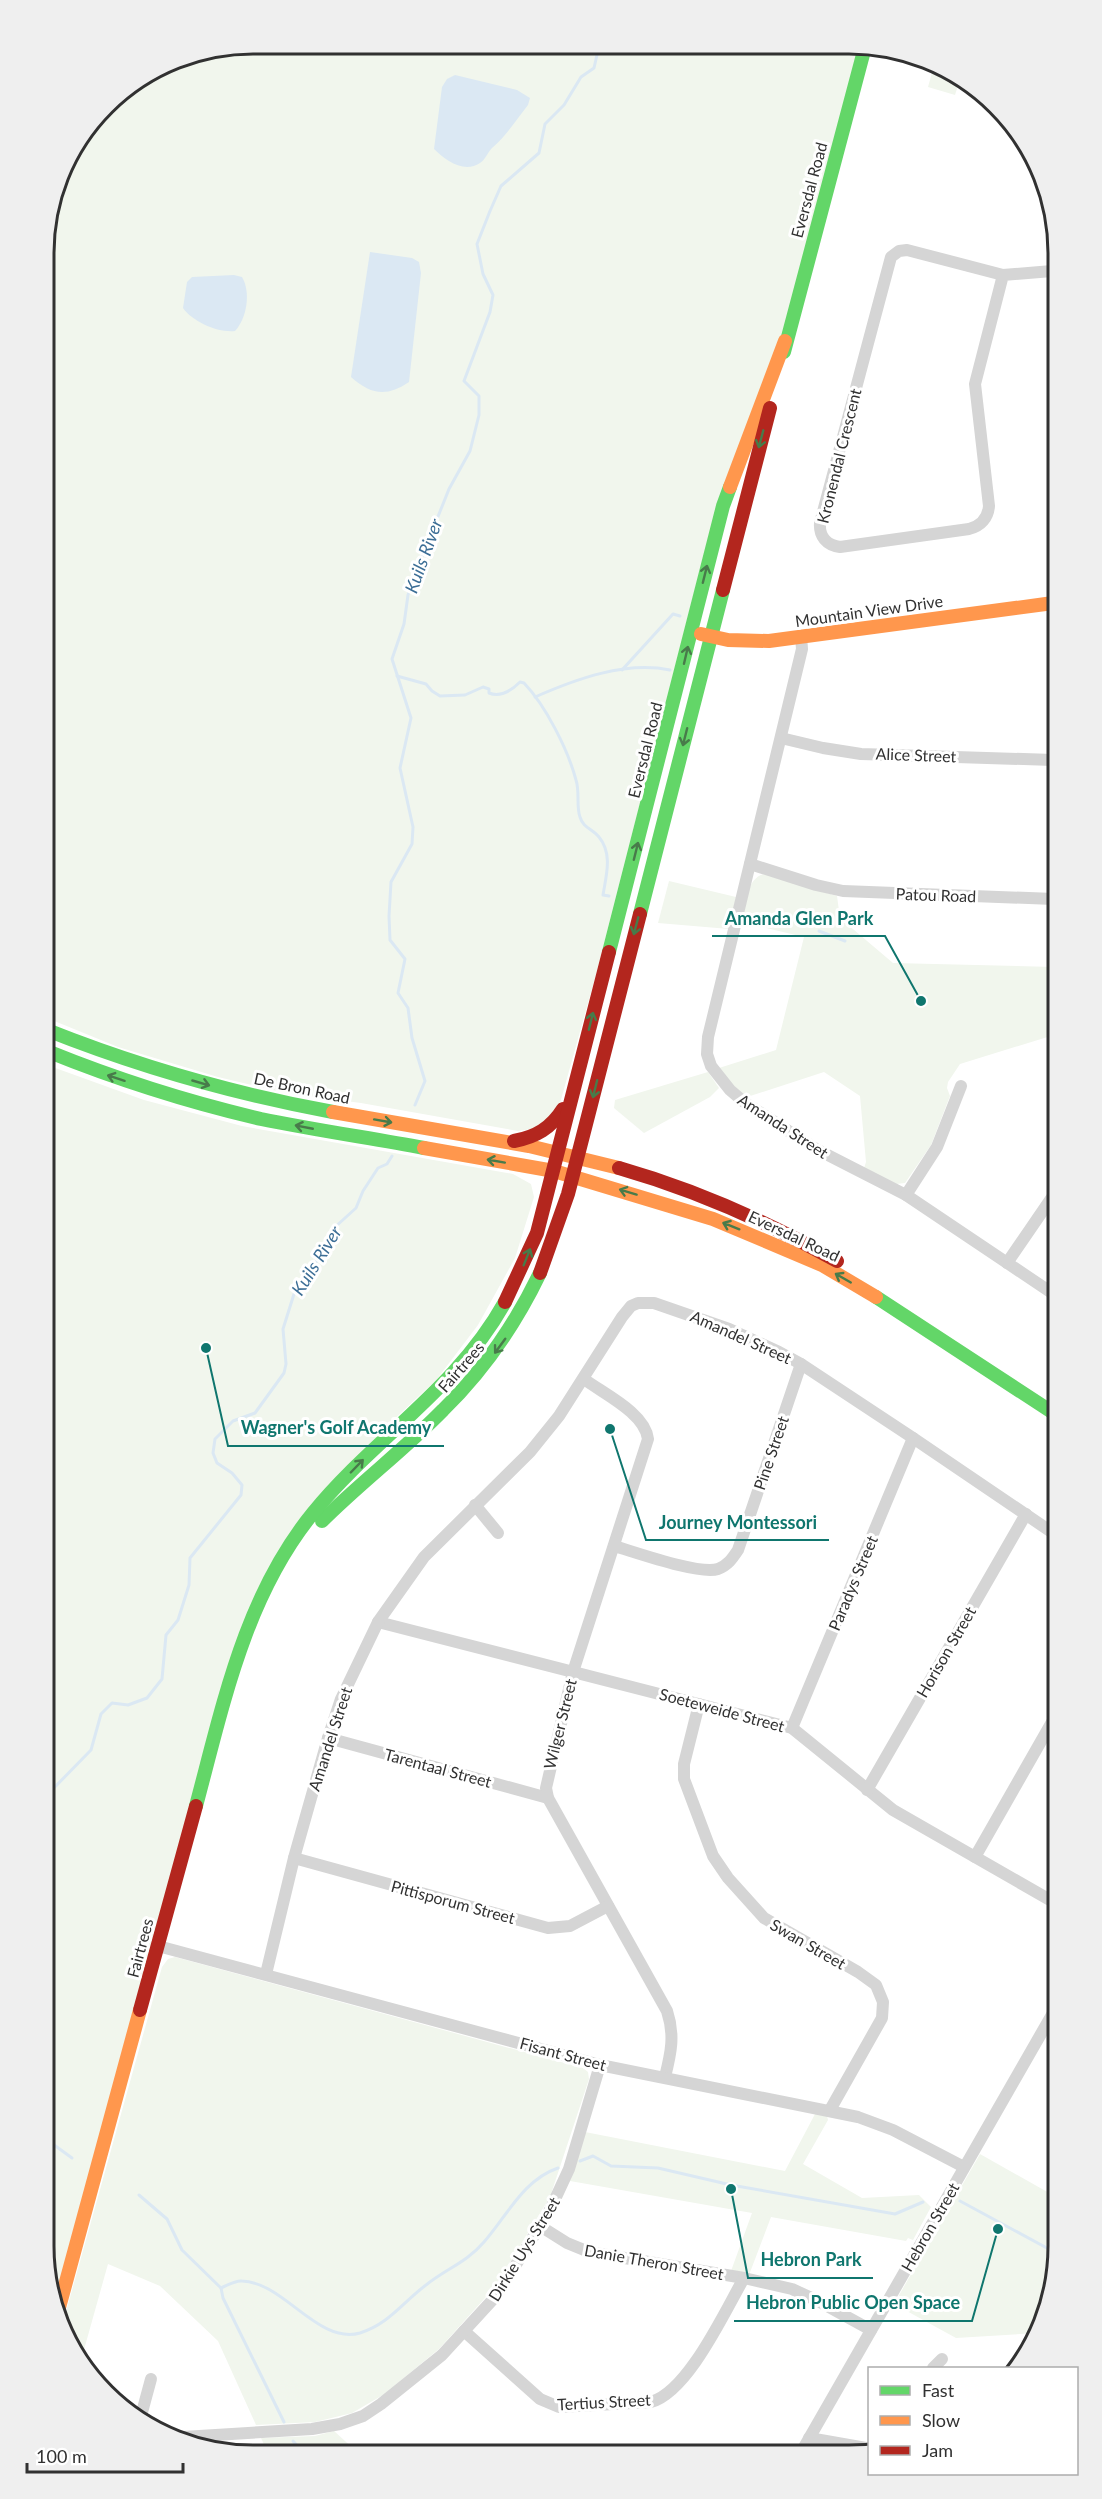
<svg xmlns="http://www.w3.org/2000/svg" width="1102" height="2499" viewBox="0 0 1102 2499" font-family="Lato,sans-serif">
  <rect width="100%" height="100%" fill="#fff"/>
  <g fill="#f1f6ed">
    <path d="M253,44L861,47L781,339L709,534L595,978L557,1114L539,1128L518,1131L361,1103L285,1093L218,1077L118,1047L47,1018L44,239L65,161L115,96L173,59Z"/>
    <path d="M933,69L959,82L955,95L928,87Z"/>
    <path d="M764,874L837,896L840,918L893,963L1054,967V1035L960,1064L948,1082L947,1088L950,1096L931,1145L905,1183L896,1184L864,1168L866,1162L860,1096L824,1072L747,1097L736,1089L719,1068L776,1050L804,937L741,922C745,907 746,878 764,874Z"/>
    <path d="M669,881L736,897L729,929L658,923Z"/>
    <path d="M47,1065L144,1100L242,1126L513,1174L531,1184L534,1197L515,1258L478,1325L437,1379L384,1429L248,1609L53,2306L51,2301Z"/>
    <path d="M708,1072L719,1088L710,1097L644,1133L614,1108L615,1100Z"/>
    <path d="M175,1957L583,2068L588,2072L589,2079L550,2197L494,2288L439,2349L383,2395L352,2413L315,2422L256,2425L218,2341L160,2286L108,2264L80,2364L62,2326L162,1967L168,1959Z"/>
    <path d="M815,2114L827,2116L828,2120L803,2164L862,2198L919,2195L931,2207L913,2240L908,2238L906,2241L771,2217L749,2275L731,2271L752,2213L570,2181L585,2132L785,2171Z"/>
    <path d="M980,2154L1058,2198V2260L1043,2326L1038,2333L956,2338L894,2304Z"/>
    <path d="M334,2431L356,2451H267L261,2438L315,2436Z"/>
  </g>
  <g fill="#dbe8f3">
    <path d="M455,75L517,90L530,98L528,105C516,120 507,135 492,148C487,153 486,159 480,163C464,174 445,160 434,149L442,87L447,79Z"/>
    <path d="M370,252L412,258L419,262L421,273L409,382C387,397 371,395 351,377Z"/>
    <path d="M234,275L242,277C251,292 247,318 235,331C218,333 193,322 183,308L187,282L192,277Z"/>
  </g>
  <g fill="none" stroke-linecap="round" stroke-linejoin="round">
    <g stroke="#dbe8f3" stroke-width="3">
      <path d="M622,670L673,614L680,616"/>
      <path d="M397,676L426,684L432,691L440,696L465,695L483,687L489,689V693C501,698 512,690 520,682L524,683C546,706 568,750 576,780C580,792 576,806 580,817C583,828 593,829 599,837C613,854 606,876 603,895L609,896"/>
      <path d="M535,697C576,679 625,661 670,670"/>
      <path d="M819,931L845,941"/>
      <path d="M415,1105L425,1081L412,1038L408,1008L398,993L405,959L390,940L389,916L391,882L412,844L413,827L400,768L411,718L392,659L404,624L408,595L417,569L449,489L470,451L479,415V396L464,381L490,312L493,295L483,274L477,244L490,211L501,186L539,153L545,124L564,105L581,77L594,68L599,46"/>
      <path d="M49,1793L91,1750L101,1714L112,1703L128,1705L147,1698L162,1679L166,1635L178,1620L189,1585L190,1558L241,1495L242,1485L232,1473L217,1463L213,1453L215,1439L233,1421L255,1413L284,1373L286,1364L283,1329L294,1294L307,1272L323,1254L334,1228L356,1208L363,1191L378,1168L387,1164L392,1156"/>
      <path d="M50,2142L72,2158"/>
      <path d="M580,2161L593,2156L611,2166L658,2168L731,2185L895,2214L923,2202"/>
      <path d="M139,2195L167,2219L182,2250L221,2288L223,2298L284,2422"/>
      <path d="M960,2201L1058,2254"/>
      <path d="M221,2288C228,2285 236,2280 242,2281C284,2282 318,2345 360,2333C389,2324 403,2302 426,2285C446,2269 467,2262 484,2242C507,2216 523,2180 558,2168"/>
      <path d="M293,2441L302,2451"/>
    </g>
    <g stroke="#d5d5d5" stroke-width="12">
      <path d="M1003,275L907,250L899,251L891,257L820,523C819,536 826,545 840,547L969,529C981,526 988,518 989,506L975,384L1003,275L1052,271"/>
      <path d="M801,636L802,649L708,1037L707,1054L711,1066L730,1090L744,1102L816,1149L906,1195L1055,1295"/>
      <path d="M781,738L823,748L861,754L1053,760"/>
      <path d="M750,864L816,885L843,891L1054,899"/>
      <path d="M906,1195L937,1147L961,1086"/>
      <path d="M1007,1263L1055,1193"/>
      <path d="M584,1379C604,1394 645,1413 648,1439L573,1672L546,1788L548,1798L667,2011C675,2035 671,2053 665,2077"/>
      <path d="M475,1505L498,1533"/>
      <path d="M614,1546C635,1552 699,1575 718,1569C728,1565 732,1559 738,1550L801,1364"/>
      <path d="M378,1622L792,1728L893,1810L1057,1904"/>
      <path d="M699,1704L684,1764V1779L713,1856L728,1878L764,1918L858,1972L876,1985L883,2002L882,2018L830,2110"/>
      <path d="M792,1728L913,1438"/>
      <path d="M328,1738L548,1798"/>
      <path d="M867,1790L1026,1514"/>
      <path d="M975,1857L1056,1715"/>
      <path d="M294,1858L548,1928L570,1926L608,1906"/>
      <path d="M158,1946L600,2065L858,2117L893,2130L964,2167"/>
      <path d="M266,1974L294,1858L328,1738L341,1699L378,1622L424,1557L530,1452L559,1416L622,1317L631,1306L638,1303H654L729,1329L779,1352L801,1364L913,1438L1056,1535"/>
      <path d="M540,2226L567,2243L589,2252L744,2278L792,2289L818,2301L871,2330"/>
      <path d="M464,2331L540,2399L559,2407L651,2402C688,2392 725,2311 744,2278"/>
      <path d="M933,2368L942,2359"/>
      <path d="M141,2416L151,2379"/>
      <path d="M183,2437L312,2429L340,2424L363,2416L381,2404L442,2355L497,2295L550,2210L569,2169L600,2065"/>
      <path d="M809,2438L866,2448"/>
      <path d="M803,2449L1057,2006"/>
    </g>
    <g stroke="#63d668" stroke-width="14">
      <path d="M784,352L865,47"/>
      <path d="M640,914L723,590"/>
      <path d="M609,952L723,506L730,487"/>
      <path d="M47,1030C140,1067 235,1094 333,1112"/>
      <path d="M47,1051C116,1079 188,1102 261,1119C315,1130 370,1138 424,1148"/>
      <path d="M876,1297L1055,1414"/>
      <path d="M322,1521C361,1482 405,1449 443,1410C484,1370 515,1325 540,1273"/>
      <path d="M196,1806C223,1705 245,1596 313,1513C375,1437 456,1390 505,1302"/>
    </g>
    <g stroke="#ff974d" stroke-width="14">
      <path d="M730,487L785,341"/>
      <path d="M701,634L728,640L769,641L1053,603"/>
      <path d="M333,1112L529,1146L619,1168"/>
      <path d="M424,1148L554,1171L713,1219L822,1265L876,1297"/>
      <path d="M57,2315L140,2010"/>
    </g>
    <g stroke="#b3261e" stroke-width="14">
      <path d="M723,590L770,408"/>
      <path d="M514,1141C536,1137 551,1128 563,1109"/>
      <path d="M619,1168C696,1190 768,1222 837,1261"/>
      <path d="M540,1273L568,1194L640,914"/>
      <path d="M505,1302L537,1233L609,952"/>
      <path d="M140,2010L196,1806"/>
    </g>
  </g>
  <defs><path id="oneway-shaft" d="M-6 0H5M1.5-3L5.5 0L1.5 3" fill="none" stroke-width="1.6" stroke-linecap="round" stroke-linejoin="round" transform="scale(1.5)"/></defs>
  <g stroke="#487b4a">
    <use href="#oneway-shaft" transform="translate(761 439) rotate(105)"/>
    <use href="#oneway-shaft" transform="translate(705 574) rotate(-76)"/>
    <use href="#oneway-shaft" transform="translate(686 655) rotate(-77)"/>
    <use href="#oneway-shaft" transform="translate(685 737) rotate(104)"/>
    <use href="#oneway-shaft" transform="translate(636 851) rotate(-76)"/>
    <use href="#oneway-shaft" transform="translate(636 926) rotate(105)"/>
    <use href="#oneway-shaft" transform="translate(591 1021) rotate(-76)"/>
    <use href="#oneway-shaft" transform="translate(116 1078) rotate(-162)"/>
    <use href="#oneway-shaft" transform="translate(201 1083) rotate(16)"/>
    <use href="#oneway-shaft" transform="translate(595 1089) rotate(104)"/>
    <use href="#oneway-shaft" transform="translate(383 1121) rotate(10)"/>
    <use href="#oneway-shaft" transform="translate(304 1127) rotate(-169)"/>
    <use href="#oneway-shaft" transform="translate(496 1161) rotate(-170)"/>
    <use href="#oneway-shaft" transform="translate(628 1192) rotate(-163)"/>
    <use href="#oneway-shaft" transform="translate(731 1226) rotate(-158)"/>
    <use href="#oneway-shaft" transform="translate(527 1257) rotate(-68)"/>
    <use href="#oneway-shaft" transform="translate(843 1278) rotate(-150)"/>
    <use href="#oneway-shaft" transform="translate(500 1346) rotate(126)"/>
    <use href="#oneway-shaft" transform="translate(357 1466) rotate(-46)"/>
  </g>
  <g text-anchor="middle" stroke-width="6" stroke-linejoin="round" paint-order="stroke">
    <g font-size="16" fill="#313131" stroke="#fff">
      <text transform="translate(809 190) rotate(-75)" y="6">Eversdal Road</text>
      <text transform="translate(839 456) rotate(-76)" y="6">Kronendal Crescent</text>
      <text transform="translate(869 611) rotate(-8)" y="6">Mountain View Drive</text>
      <text transform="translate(645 750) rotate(-76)" y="6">Eversdal Road</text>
      <text transform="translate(916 755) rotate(2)" y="6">Alice Street</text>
      <text transform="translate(936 895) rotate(2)" y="6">Patou Road</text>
      <text transform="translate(302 1088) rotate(12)" y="6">De Bron Road</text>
      <text transform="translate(783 1126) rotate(33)" y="6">Amanda Street</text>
      <text transform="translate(794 1236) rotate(25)" y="6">Eversdal Road</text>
      <text transform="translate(741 1337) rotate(24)" y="6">Amandel Street</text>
      <text transform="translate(461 1367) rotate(-49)" y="6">Fairtrees</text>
      <text transform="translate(771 1453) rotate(-71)" y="6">Pine Street</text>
      <text transform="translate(853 1583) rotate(-67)" y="6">Paradys Street</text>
      <text transform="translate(946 1652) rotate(-60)" y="6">Horison Street</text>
      <text transform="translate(722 1710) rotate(15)" y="6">Soeteweide Street</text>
      <text transform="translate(560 1724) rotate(-76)" y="6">Wilger Street</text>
      <text transform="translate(330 1739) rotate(-72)" y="6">Amandel Street</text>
      <text transform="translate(438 1768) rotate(15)" y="6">Tarentaal Street</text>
      <text transform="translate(453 1902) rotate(15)" y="6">Pittisporum Street</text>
      <text transform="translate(808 1944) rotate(30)" y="6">Swan Street</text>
      <text transform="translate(140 1948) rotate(-75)" y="6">Fairtrees</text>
      <text transform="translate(563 2054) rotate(15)" y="6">Fisant Street</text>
      <text transform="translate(930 2227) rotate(-60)" y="6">Hebron Street</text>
      <text transform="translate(524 2249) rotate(-58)" y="6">Dirkie Uys Street</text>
      <text transform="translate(654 2262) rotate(10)" y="6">Danie Theron Street</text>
      <text transform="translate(604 2402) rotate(-3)" y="6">Tertius Street</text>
    </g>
    <g font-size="18" font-style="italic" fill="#3c6e96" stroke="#fff">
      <text transform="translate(424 556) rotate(-70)" y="6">Kuils River</text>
      <text transform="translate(317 1261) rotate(-58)" y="6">Kuils River</text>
    </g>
  </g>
  <path d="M0 0H1102V2499H0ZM253 54H849A199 199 0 0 1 1048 253V2246A199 199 0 0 1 849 2445H253A199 199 0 0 1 54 2246V253A199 199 0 0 1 253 54Z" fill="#efefef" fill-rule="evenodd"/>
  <path fill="none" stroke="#313131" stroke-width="3" d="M253 54H849A199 199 0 0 1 1048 253V2246A199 199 0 0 1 849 2445H253A199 199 0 0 1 54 2246V253A199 199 0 0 1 253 54Z"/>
  <path fill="none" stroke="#0f766e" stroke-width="2" d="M921 1001L885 936H712M206 1348L228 1446H444M610 1429L646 1540H829M731 2189L748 2278H873M998 2229L972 2321H734"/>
  <g fill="#0f766e" stroke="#fff" stroke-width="2">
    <circle cx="921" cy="1001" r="6"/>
    <circle cx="206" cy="1348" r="6"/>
    <circle cx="610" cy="1429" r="6"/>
    <circle cx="731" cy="2189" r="6"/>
    <circle cx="998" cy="2229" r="6"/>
  </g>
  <g font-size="18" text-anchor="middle" font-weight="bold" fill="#0f766e" stroke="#fff" stroke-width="6" stroke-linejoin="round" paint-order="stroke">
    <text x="799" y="925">Amanda Glen Park</text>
    <text x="336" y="1434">Wagner's Golf Academy</text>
    <text x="738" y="1529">Journey Montessori</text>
    <text x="811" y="2266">Hebron Park</text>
    <text x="853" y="2309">Hebron Public Open Space</text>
  </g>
  <rect x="868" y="2367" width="210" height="108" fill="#ffffff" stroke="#adadad" stroke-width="1.5"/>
  <rect x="880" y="2386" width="30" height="9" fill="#63d668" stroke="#adadad" stroke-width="1.5"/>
  <text x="922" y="2397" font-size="18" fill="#313131">Fast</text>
  <rect x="880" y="2416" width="30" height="9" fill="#ff974d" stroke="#adadad" stroke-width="1.5"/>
  <text x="922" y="2427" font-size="18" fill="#313131">Slow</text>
  <rect x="880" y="2446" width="30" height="9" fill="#b3261e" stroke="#adadad" stroke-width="1.5"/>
  <text x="922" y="2457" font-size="18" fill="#313131">Jam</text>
  <path d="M27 2463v9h156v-9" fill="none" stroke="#313131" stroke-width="3"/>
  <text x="36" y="2463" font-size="18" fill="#313131" stroke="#ffffff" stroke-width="4.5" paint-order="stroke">100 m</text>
</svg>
